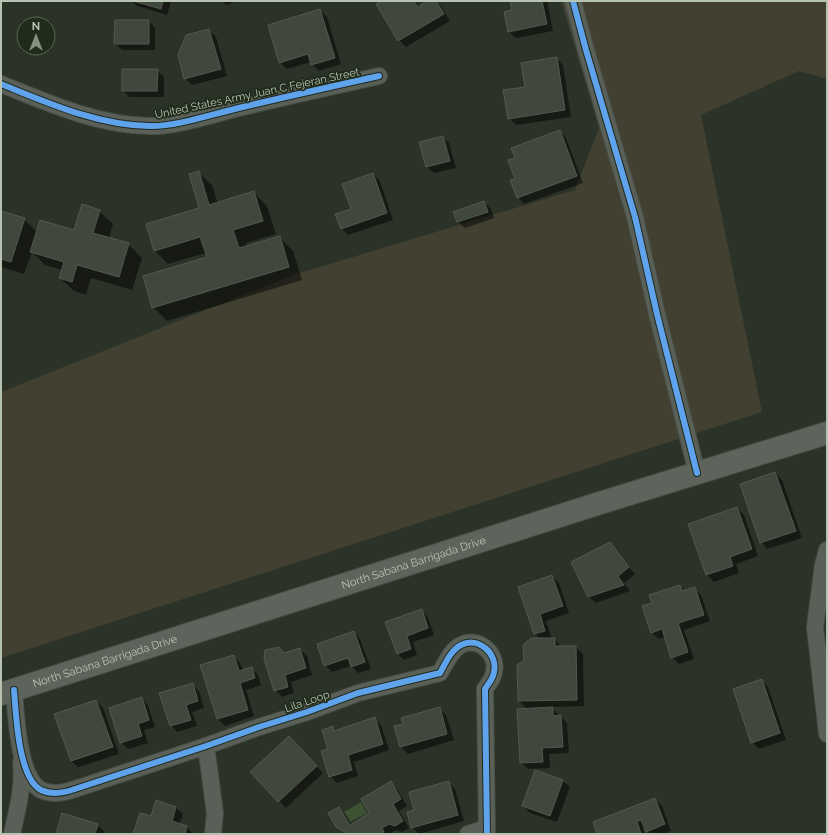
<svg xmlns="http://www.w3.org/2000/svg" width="828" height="835" viewBox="0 0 828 835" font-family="Raleway,sans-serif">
  <rect width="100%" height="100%" fill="#2b3227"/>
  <path fill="#414031" d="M561,1H827V79L799,71L701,115L762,412L1,658V392L293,275L575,190L599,128Z"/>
  <path fill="#3d5232" d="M361,802L367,813L350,822L344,812Z"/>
  <g fill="#0007">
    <path d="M132,1H171L167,15L137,6Z"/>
    <path d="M223,1H238L226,5Z"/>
    <path d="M383,1H416L420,7L430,1H435L440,5L450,21L406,47L399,40L378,4Z"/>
    <path d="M511,1H547L553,31L516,38L509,32L513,11Z"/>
    <path d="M320,10L327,17L341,64L319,71L312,64L311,62L287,69L280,62Z"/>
    <path d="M149,21L155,28V50H122L115,44Z"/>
    <path d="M209,30L216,37L227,76L192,85L185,78Z"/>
    <path d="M556,58L563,65L571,117L516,125L509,118L526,88Z"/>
    <path d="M157,70L164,77V97H129L123,90Z"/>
    <path d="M560,131L566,138L583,183L524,204L518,197L516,158Z"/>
    <path d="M442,137L449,143L456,168L434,173L427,167L421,142Z"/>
    <path d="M198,172L212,185L218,204L254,193L267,206L276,234L246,243L247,247L279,237L293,251L302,280L167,321L153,307L208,258L206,253L168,264L155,251L201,209Z"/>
    <path d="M373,174L380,181L393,220L348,235L342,229Z"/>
    <path d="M484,202L491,209L494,218L465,228L458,222L455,212Z"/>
    <path d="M99,211L113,224L109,238L128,244L142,258L132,290L91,278L86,295L74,291L60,278L62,270L45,265L32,252L24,274L1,267V212L24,219L37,232L75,231Z"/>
    <path d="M775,473L782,480L802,538L767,549L761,542Z"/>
    <path d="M737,508L744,515L758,556L736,564L739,573L714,582L707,575L689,525Z"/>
    <path d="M610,543L635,574L624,583L630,591L596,603L589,597Z"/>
    <path d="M552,576L559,583L569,613L546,621L552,639H555L561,647H576L583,654L584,706L552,707L559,716H561L567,723L569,753L549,754L550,768L528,769L521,762L527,709L519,701L518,666L525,660L540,639L535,634L519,588Z"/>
    <path d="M680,586L685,591L694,588L701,595L710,621L684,630L694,659L679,664L672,657L666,637L659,639L652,633L643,607L653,604Z"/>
    <path d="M421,610L428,617L434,635L413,642L417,655L404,660L397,653L387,623Z"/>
    <path d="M354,632L360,639L371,669L358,673L351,666L332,672L325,665Z"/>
    <path d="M300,649L307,656L312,675L291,682L294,693L282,697L275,690L285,654Z"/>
    <path d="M234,656L240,663L243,670L251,668L258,675L261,685L246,690L254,716L225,726L218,719L201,666Z"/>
    <path d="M761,680L768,687L786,740L759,749L752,742Z"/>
    <path d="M192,684L199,691L204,708L192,712L197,726L177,732L171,725Z"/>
    <path d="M142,698L148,705L155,727L144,730L148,743L128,749L121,742Z"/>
    <path d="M96,701L103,708L119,754L78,767L71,761Z"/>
    <path d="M439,708L446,715L454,740L408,754L401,747L396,727L404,725Z"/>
    <path d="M374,719L381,725L389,750L354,762L358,776L337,783L330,776L329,750L333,728L336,731Z"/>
    <path d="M289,737L323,773L286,808L251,772Z"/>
    <path d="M536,771L563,781L570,787L557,822L530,813L523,806Z"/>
    <path d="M390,782L397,789L407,806L399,811L409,828L402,832L396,830L389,834H345L337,826L339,808L346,815L352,825L371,813Z"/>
    <path d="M448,782L455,789L464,821L419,834L412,827L415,810Z"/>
    <path d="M655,799L662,806L671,831L664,834H650L645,827L643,828L645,834H598Z"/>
    <path d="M157,802L176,808L183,814L179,825L187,827L193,834H134L152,818Z"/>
    <path d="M97,825L104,831L103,834H57Z"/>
  </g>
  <g fill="#40473c" stroke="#53594f">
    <path d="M133,1H163L161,9Z"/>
    <path d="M381,1H414L418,7L428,1H436L444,14L398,41L376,4Z"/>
    <path d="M510,1H542L547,24L508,32L504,12L512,10Z"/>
    <path d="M320,9L335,58L311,65L308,54L279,63L268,25Z"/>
    <path d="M115,20H149V44H114Z"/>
    <path d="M209,29L221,69L184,79L178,55L186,35Z"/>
    <path d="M557,57L565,110L508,119L503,90L525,87L521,63Z"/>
    <path d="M122,69H158L157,91H122Z"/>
    <path d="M560,130L577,176L517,198L510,180L515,179L508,160L515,158L511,148Z"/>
    <path d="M443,136L450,161L426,167L419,142Z"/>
    <path d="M199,171L209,205L254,191L263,221L233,230L239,248L280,236L289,267L152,308L143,276L207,257L200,237L154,251L146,224L199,208L189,174Z"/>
    <path d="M373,173L387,213L341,229L335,214L351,209L342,184Z"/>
    <path d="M484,201L488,212L457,222L453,212Z"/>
    <path d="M82,204L100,210L93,233L129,243L119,277L77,265L72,282L59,278L64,262L30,252L40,220L74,230Z"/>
    <path d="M1,211L25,218L11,262L1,259Z"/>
    <path d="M775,472L796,531L760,543L740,484Z"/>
    <path d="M737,507L752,549L730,557L733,566L706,575L688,524Z"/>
    <path d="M610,542L629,567L618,576L624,585L588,597L571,562Z"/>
    <path d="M552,575L563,606L540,614L545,631L534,634L518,587Z"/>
    <path d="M680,585L682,591L695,587L704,615L678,623L688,652L671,658L662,629L651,633L642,606L652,603L649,595Z"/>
    <path d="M422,609L428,628L407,636L411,649L397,654L385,622Z"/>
    <path d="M354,631L365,662L351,667L348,658L324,666L317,644Z"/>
    <path d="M531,638H555V646H576L577,700L518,701L517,665L524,660L523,645Z"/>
    <path d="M279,647L284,653L300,648L306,668L285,675L288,687L274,691L264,659L265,650Z"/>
    <path d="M234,655L239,671L252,667L255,678L240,683L248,710L217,719L200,665Z"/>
    <path d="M762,679L780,733L751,743L733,689Z"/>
    <path d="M193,683L198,701L186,705L191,720L170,726L159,693Z"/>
    <path d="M142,697L149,720L138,724L142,736L120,743L109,708Z"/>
    <path d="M96,700L113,747L71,761L54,714Z"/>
    <path d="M440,707L447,734L400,747L394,726L403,724L401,718Z"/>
    <path d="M553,707V716L561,715L563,747L542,748L543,762L520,763L517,709Z"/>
    <path d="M375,717L383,744L348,755L352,770L329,777L321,751L328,749L322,730L333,726L334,731Z"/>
    <path d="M289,736L317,766L278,802L250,772Z"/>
    <path d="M535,770L563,780L550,816L522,806Z"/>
    <path d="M391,781L401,799L393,804L403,821L395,826L389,824L382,828L384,832L380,834H347L336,827L328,813L339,807L350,825L369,813L361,799Z"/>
    <path d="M449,781L458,815L411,828L407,812L414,810L409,792Z"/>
    <path d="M655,798L665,824L646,832L641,820L637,821L641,834H597L593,822Z"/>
    <path d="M156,800L176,807L172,821L187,826L185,834H133L140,813L151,816Z"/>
    <path d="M62,813L98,824L95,834H56Z"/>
  </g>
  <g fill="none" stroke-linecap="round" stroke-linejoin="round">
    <defs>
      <g id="street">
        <path d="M573,1L586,50L635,217L657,314L697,473"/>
        <path d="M1,84C48,103 97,125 149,126C176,127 216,113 243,107C289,96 334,86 379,76"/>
        <path d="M827,550L823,565L815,627L827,734"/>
        <path d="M14,690C16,713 18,778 41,790C52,795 64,793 75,789L206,746L259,727L307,712L358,693L440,673C445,664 451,650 461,645C479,636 498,654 494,672C493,679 489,683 485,689L487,834"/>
        <path d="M206,746L215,813L213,834"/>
        <path d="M12,834C17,811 24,786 21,762"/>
        <path d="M468,834L486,828"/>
      </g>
      <g id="secondary">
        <path id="s1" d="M1,694L600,503L827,433"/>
      </g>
    </defs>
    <use href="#street" stroke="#474d44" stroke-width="18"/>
    <use href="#secondary" stroke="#474d44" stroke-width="24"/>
    <use href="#street" stroke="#5a6057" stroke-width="16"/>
    <use href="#secondary" stroke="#5e645b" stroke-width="22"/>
    <defs>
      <g id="cycleway">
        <path d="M573,1L586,50L635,217L657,314L697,473"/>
        <path d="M1,84C48,103 97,125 149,126C176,127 216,113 243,107C289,96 334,86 379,76"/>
        <path d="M14,690C16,713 18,778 41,790C52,795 64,793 75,789L206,746L259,727L307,712L358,693L440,673C445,664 451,650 461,645C479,636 498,654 494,672C493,679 489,683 485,689L487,834"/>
      </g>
    </defs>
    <use href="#cycleway" stroke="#212b1c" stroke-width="8"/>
    <use href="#cycleway" stroke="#60a3ed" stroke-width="6"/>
  </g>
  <g text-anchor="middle" stroke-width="3.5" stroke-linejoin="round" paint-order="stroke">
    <g font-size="11" fill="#b7c3b1" stroke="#212b1c">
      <text transform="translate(257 93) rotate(-12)" y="4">United States Army Juan C Fejeran Street</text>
      <text dy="4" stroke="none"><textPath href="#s1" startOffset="433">North Sabana Barrigada Drive</textPath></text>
      <text dy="4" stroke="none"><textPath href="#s1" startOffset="109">North Sabana Barrigada Drive</textPath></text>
      <text transform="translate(307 701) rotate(-19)" y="4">Lila Loop</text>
    </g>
  </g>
  <rect width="828" height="835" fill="none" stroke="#b7c3b1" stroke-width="4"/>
  <g transform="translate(36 36)"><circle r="19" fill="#212b1c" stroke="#5d6858"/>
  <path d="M0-3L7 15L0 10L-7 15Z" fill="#869081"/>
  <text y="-6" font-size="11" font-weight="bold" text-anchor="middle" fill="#b7c3b1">N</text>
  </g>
</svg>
